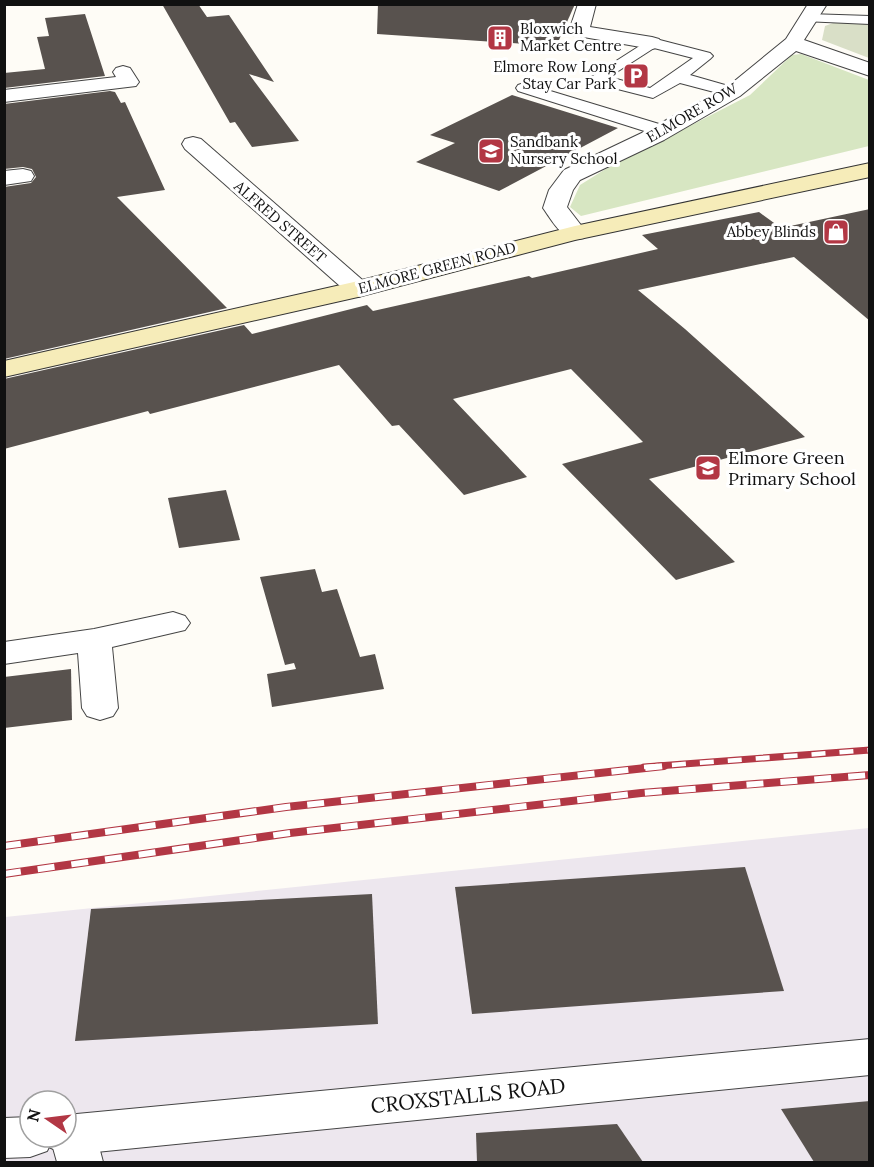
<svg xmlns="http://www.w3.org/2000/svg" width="874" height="1167" viewBox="0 0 874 1167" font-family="Lora,serif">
  <rect width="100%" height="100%" fill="#fefcf6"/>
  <path fill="#ede7ee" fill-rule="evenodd" d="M869,828V1162H5V917ZM30,1101H66V1137H30Z"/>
  <path fill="#d7e6c2" d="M801,54L869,80V146L581,216L570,207L580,185L604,170L750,95L792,55Z"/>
  <path fill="#d9dfc7" d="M833,23H869V58L822,40L825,26Z"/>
  <g fill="#58524e">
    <path d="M162,4H198L207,17L229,15L274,82L249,74L299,141L252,147L235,122L230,123Z"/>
    <path d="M378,4H575L559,40L526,44L377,34Z"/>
    <path d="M85,14L105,76L4,88V73L45,69L37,37L49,36L45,18Z"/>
    <path d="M110,91L115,92L121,103L125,102L165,190L117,197L227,308L4,359V187L31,183L36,177L32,169L23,167L4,169V104Z"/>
    <path d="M512,95L618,128L499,191L416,162L455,143L430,135Z"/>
    <path d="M870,209V321L794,257L638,290L685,329L805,437L649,479L735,562L676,580L562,464L643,442L571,369L453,399L527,477L464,495L399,425L392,426L339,365L150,414L148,411L4,449V379L244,325L252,334L367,305L373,311L529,276L532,278L658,249L642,235L759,212L781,228Z"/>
    <path d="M226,490L240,540L179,548L168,498Z"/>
    <path d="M315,569L322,592L337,589L360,657L375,654L384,689L272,707L267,674L296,669L294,663L285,665L260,577Z"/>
    <path d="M71,669L72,720L4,728V677Z"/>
    <path d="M745,867L784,991L472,1014L455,887Z"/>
    <path d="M372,894L378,1024L75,1041L91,909Z"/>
    <path d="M870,1101V1162H814L781,1109Z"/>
    <path d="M617,1124L643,1162H477L476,1133Z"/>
  </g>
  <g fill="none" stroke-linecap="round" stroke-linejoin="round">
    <defs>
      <g id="service">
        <path d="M808,14L870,16V24L803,21L801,18Z"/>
        <path d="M652,38L710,53L713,56L710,59L690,75L739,89L741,92L733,97L680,83L653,98L590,82L588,79ZM654,48L693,58L650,88L609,77Z"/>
        <path d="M524,83L669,127L671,131L663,136L657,135L518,91L516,88L518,85Z"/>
      </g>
      <path id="pedestrian" d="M578,4H596L590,27L652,37L659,39L662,43L659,47L652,49L572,35L569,31Z"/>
      <g id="minor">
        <path d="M808,4H827L804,40L870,63V76L796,51L740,96L664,140L580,180L573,190L567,207L587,233L584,238C563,243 554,223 543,208L549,190L564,170L648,130L726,88L786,39Z"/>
        <path d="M123,66L130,68L139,82L136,86L4,102V90L116,77L113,72L116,68Z"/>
        <path d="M193,137L201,139L367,284L371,289L367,294L358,297L349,294L185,149L182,144L185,139Z"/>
        <path d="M23,169L31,171L34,176L31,181L4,185V171Z"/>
        <path d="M173,612L185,616L190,623L185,630L112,647L118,708L113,716L100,720L87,716L82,708L78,653L4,664V642L94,629Z"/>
        <path d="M73,1115L89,1121L96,1135L103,1162H57L50,1137H66V1118Z"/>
      </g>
      <path id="tertiary" d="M870,1039V1075L66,1155L49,1147L47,1151L30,1157L4,1158V1118L30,1117V1137H66V1115Z"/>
      <path id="secondary" d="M870,163V177L575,240L358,297L4,377V361L354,282L575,226Z"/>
    </defs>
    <use href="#service" stroke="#444" stroke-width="2"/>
    <use href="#pedestrian" stroke="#444" stroke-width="2"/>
    <use href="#minor" stroke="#444" stroke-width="2"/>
    <use href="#tertiary" stroke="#444" stroke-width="2"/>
    <use href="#secondary" stroke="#333" stroke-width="2"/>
    <use href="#service" fill="#fff" fill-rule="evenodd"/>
    <use href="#pedestrian" fill="#fff" fill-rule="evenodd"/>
    <use href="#minor" fill="#fff" fill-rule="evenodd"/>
    <use href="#tertiary" fill="#fff" fill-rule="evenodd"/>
    <use href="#secondary" fill="#f6ecb9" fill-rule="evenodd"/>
    <defs>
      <path id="rail-far1" d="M644,767L870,750"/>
      <g id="rail">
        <path d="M4,846L286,807L664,766"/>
        <path d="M4,874L290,833L641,793L870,775"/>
      </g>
    </defs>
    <use href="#rail-far1" stroke="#b23744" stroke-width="7"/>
    <use href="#rail" stroke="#b23744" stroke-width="8"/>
    <use href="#rail-far1" stroke="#fff" stroke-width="4.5" stroke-dasharray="14" stroke-linecap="butt"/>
    <use href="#rail" stroke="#fff" stroke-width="6" stroke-dasharray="17" stroke-linecap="butt"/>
  </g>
  <defs>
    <symbol id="building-square" viewBox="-11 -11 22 22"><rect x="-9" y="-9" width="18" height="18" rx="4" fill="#b23744" stroke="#fff"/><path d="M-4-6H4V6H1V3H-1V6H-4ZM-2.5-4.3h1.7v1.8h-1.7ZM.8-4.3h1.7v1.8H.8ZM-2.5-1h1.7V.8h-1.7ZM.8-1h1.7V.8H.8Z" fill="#fff"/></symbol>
    <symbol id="parking-square" viewBox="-11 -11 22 22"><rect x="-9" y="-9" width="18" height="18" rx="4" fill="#b23744" stroke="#fff"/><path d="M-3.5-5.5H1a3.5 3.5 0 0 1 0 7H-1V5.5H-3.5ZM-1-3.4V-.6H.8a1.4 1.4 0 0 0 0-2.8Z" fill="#fff"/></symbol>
    <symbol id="school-square" viewBox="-11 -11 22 22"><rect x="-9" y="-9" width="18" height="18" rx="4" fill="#b23744" stroke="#fff"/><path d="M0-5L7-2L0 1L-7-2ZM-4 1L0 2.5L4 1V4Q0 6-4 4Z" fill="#fff"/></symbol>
    <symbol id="shop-square" viewBox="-11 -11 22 22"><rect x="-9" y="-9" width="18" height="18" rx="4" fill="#b23744" stroke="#fff"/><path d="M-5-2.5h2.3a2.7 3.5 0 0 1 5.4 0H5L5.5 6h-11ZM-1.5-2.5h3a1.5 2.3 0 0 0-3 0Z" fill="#fff"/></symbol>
  </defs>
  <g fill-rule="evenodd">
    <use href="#building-square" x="485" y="23" width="30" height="30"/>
    <use href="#parking-square" x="621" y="61" width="30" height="30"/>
    <use href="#school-square" x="476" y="136" width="30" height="30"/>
    <use href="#shop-square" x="821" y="217" width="30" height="30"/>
    <use href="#school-square" x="693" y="453" width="30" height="30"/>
  </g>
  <g text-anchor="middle" stroke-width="6" stroke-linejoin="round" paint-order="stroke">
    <g font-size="15" fill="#111" stroke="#fff" text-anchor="start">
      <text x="520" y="34">Bloxwich<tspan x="520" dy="17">Market Centre</tspan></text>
      <text x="616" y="72" text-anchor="end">Elmore Row Long<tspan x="616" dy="17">Stay Car Park</tspan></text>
      <text x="510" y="147">Sandbank<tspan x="510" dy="17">Nursery School</tspan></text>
      <text x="816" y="237" text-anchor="end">Abbey Blinds</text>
    </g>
    <g font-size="15" fill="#111" stroke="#fff">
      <text transform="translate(692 113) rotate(-30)" y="5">ELMORE ROW</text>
      <text transform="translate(280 222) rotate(41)" y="5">ALFRED STREET</text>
      <text transform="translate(437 268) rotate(-15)" y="5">ELMORE GREEN ROAD</text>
    </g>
    <g font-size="18" fill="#111" stroke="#fff" text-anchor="start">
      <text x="728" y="464">Elmore Green<tspan x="728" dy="21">Primary School</tspan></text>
    </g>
    <g font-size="21" fill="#111" stroke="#fff">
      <text transform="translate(468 1096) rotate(-6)" y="7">CROXSTALLS ROAD</text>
    </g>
  </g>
  <rect width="874" height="1167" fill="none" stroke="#111111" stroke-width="12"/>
  <g transform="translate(48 1119) rotate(284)"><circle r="28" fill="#ffffff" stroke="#a0a0a0" stroke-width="1.5"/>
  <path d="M0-4.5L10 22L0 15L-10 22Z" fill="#b23744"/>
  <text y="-9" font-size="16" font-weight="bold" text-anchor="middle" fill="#111111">N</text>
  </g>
</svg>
